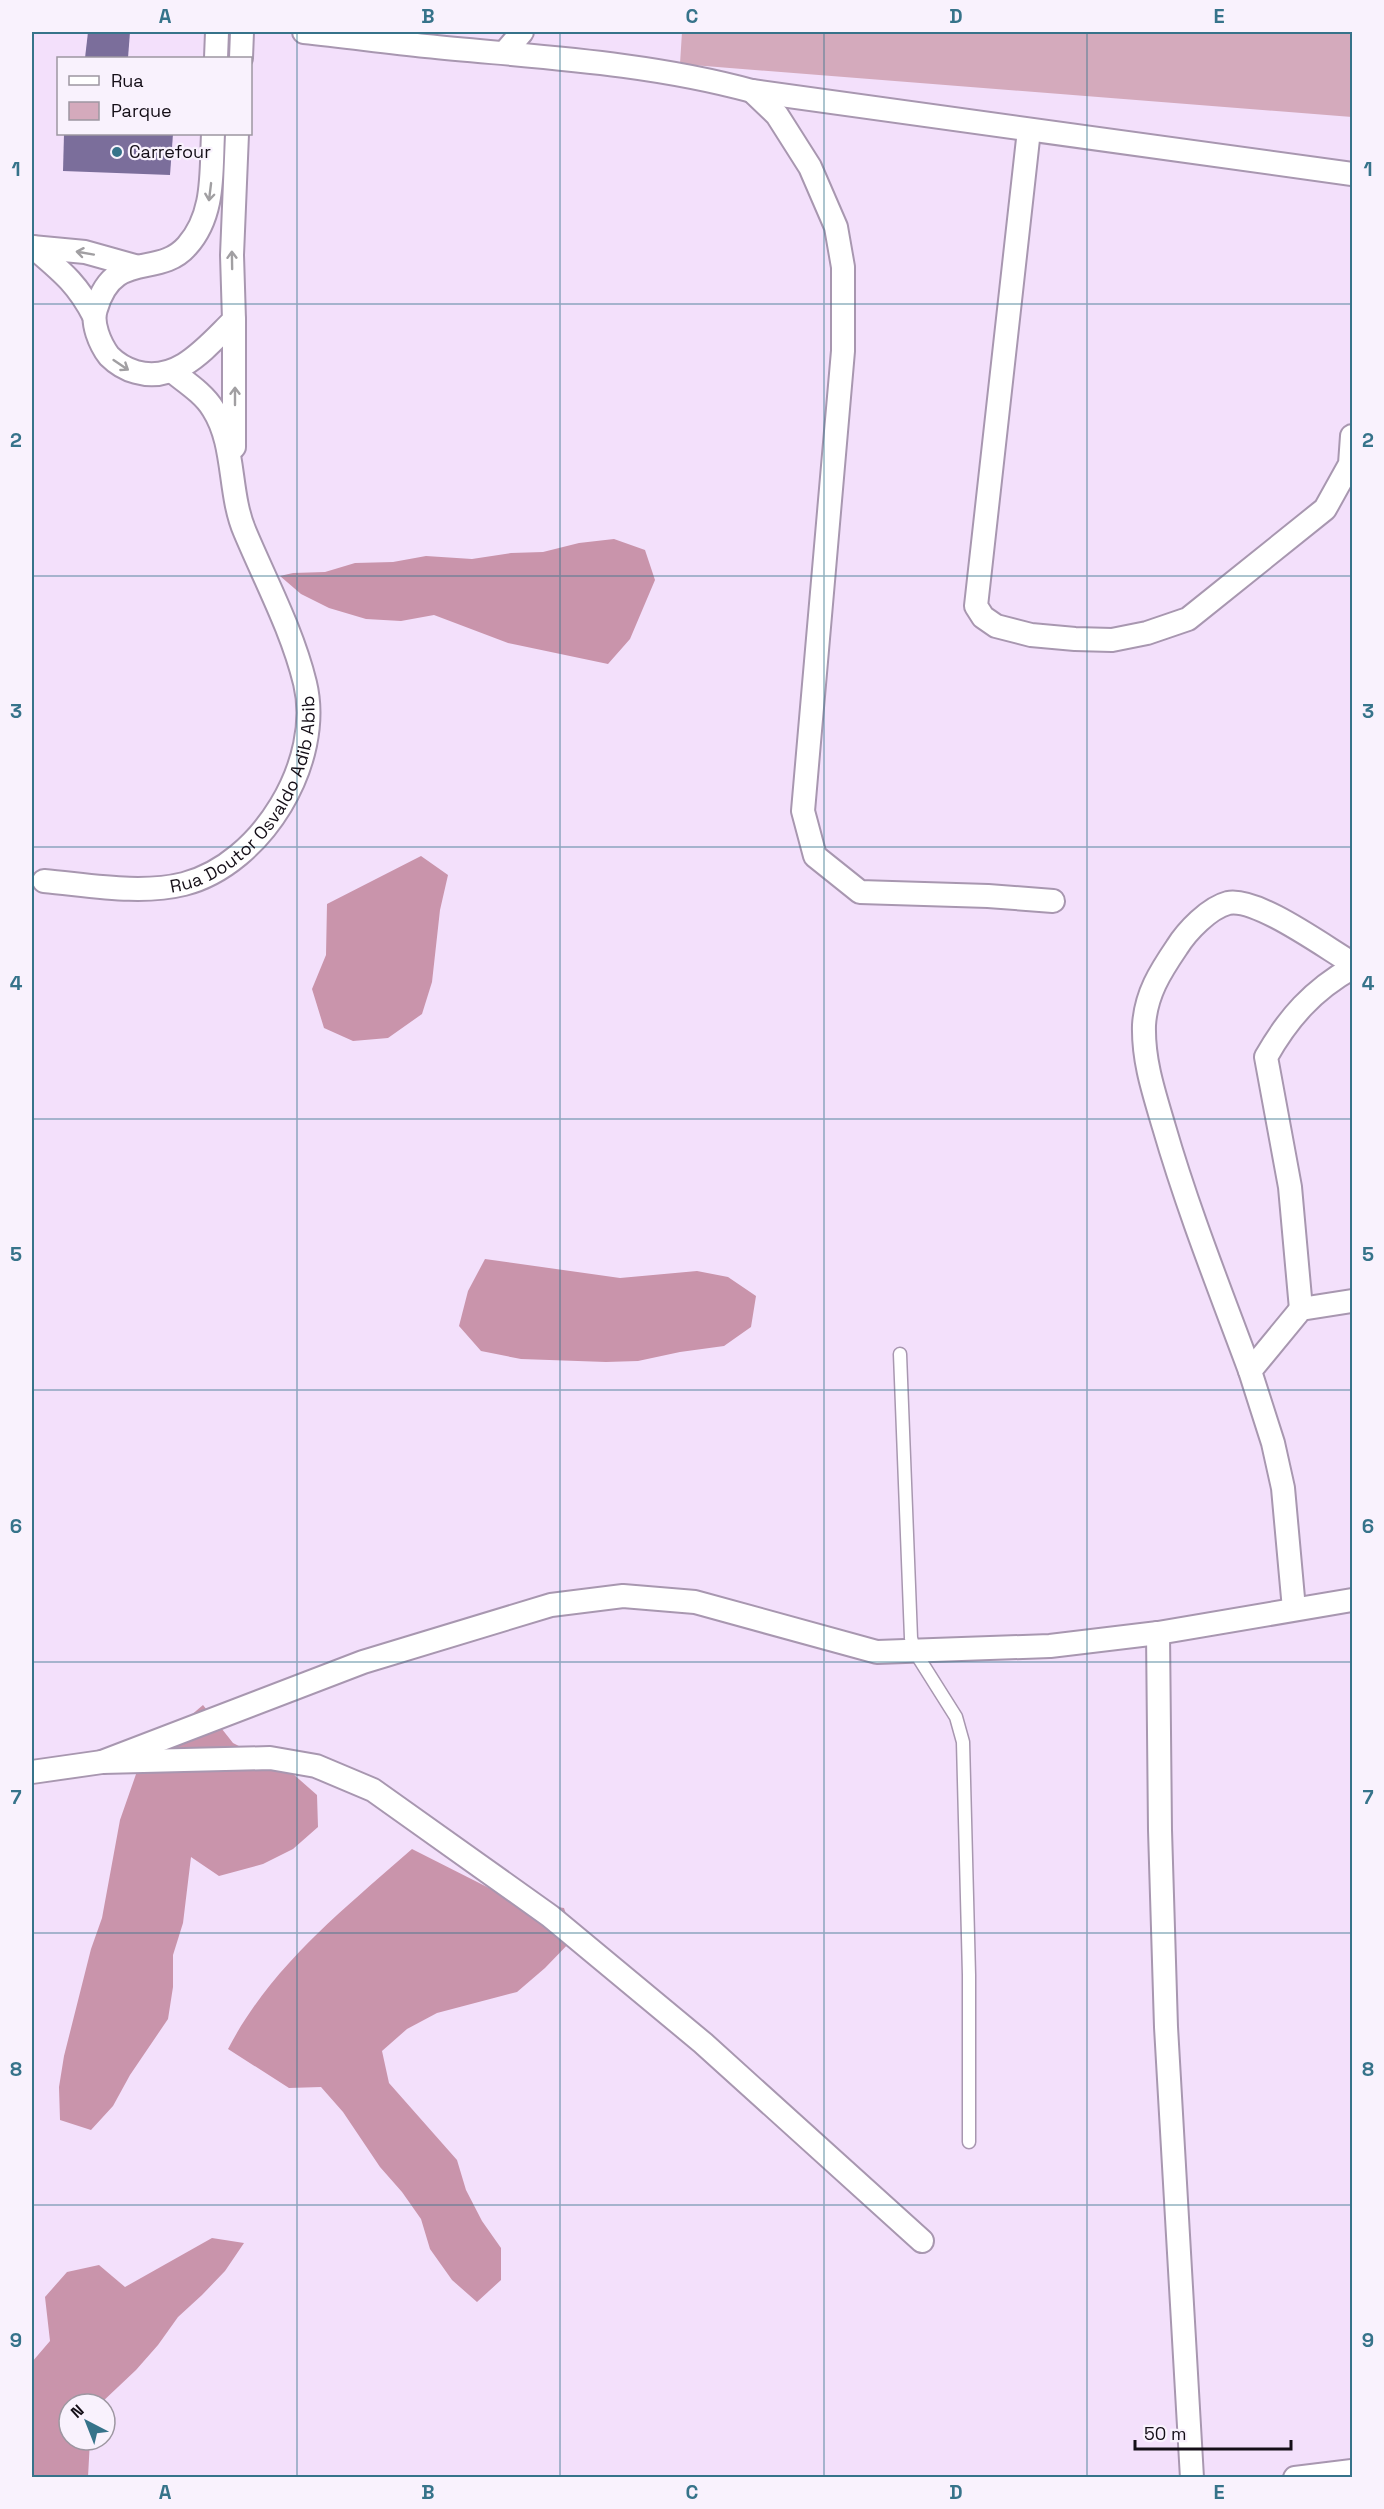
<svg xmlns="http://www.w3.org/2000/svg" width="1384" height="2509" viewBox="0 0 1384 2509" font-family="'Space Grotesk',sans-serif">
  <rect width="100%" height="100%" fill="#f3e0fb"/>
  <path fill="#d4aabc" d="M682,32H1352V117L680,64Z"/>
  <g fill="#c994ab">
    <path d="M614,539L645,550L655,580L630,639L608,664L508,643L434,615L401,621L366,619L329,608L301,594L280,576L293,573L325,572L355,563L393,562L426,556L472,559L511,553L543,552L579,543Z"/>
    <path d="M421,856L448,875L440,910L432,982L422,1014L388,1038L353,1041L324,1028L312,989L326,955L327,904Z"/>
    <path d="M485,1259L620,1278L697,1271L728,1277L756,1296L751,1327L724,1346L680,1352L638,1361L606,1362L521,1359L481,1351L459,1326L468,1291Z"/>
    <path d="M203,1705L233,1743L292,1773L317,1795L318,1827L293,1849L263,1864L219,1876L191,1857L183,1923L173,1955V1987L168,2019L130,2075L113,2106L91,2130L60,2120L59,2087L64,2056L91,1949L102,1918L120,1820L142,1757Z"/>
    <path d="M412,1849L495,1891L532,1903L564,1908L574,1938L545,1968L517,1992L437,2013L407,2029L382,2051L389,2083L457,2160L466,2190L482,2221L501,2248V2280L477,2302L452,2280L430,2249L421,2219L402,2192L380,2167L343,2112L321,2087L289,2088L228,2049C271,1966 343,1910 412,1849Z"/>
    <path d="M212,2238L244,2243L225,2271L202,2295L178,2317L158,2345L136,2370L100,2404H69V2440H90L88,2477H32V2362L50,2341L45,2297L67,2272L99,2265L125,2287Z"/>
  </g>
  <g fill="#7b6e9b">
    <path d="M88,32H130L128,58H85Z"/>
    <path d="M64,134H173L170,175L63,171Z"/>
  </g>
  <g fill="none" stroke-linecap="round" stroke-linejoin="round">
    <defs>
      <path id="lane" d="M900,1354L911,1638L915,1652L956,1717L963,1742L969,1975V2142"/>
      <g id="street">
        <path d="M304,32C345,36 385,42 426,46C535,57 646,62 752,91L1352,174"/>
        <path d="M505,52L522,32"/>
        <path d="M216,58L217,32"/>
        <path d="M241,58L242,32"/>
        <path d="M752,91L777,115L810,167L836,227L843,267V351L803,811L815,856L860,892L988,896L1053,901"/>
        <path d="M1029,130L976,606L983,617L996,626L1031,635L1075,639L1112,640L1147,633L1188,619L1325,509L1350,464L1352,436"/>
        <path d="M213,134C211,172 215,215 187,246C158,279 114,248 96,309C91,323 100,344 109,356C117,364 125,369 136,372C178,384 207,346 234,320L232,255L237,134"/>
        <path d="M32,247L85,252L135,266"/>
        <path d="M33,247C61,271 77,283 94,316"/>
        <path d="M234,447V320"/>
        <path id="s1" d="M44,881C89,885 140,895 184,884C262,864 324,761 305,683C292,630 266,582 245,532C228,493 236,445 213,409C204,394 187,383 173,372"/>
        <path d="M1301,1309L1290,1187L1266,1057C1288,1018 1313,990 1352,968"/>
        <path d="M1250,1371C1220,1290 1188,1210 1164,1127C1154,1093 1143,1061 1144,1025C1146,994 1160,972 1177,947C1187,931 1209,908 1228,903C1257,897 1326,948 1352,963"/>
        <path d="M1294,1609L1283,1488L1273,1443L1250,1371L1301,1309L1352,1301"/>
        <path d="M1158,1633L1160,1830L1166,2027L1192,2478"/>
        <path d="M102,1762L363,1662L551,1605L623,1596L695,1602L877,1652L1050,1646L1158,1633L1352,1600"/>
        <path d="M32,1772L102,1762L270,1758L316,1766L373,1790L550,1916L703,2043L922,2241"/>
        <path d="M1295,2478L1352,2471"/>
      </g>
    </defs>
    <use href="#lane" stroke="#a897b0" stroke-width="15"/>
    <use href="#street" stroke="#a897b0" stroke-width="26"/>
    <use href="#lane" stroke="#fff" stroke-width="12"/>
    <use href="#street" stroke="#fff" stroke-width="22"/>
  </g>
  <defs><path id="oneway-shaft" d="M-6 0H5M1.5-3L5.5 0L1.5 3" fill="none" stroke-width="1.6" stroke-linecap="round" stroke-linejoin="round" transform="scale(1.5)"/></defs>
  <g stroke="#a19fa2">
    <use href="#oneway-shaft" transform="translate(210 192) rotate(97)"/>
    <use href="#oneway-shaft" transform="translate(85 253) rotate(-170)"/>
    <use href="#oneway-shaft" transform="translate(232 260) rotate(-91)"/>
    <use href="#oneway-shaft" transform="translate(121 365) rotate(34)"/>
    <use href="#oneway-shaft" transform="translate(235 396) rotate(-90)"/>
  </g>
  <path fill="none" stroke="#36738a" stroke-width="1.5" stroke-opacity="0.55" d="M297,32V2478M560,32V2478M824,32V2478M1087,32V2478M32,304H1352M32,576H1352M32,847H1352M32,1119H1352M32,1390H1352M32,1662H1352M32,1933H1352M32,2205H1352"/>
  <circle fill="#36738a" stroke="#f9f2fd" stroke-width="2" cx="117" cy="152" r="6"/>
  <g text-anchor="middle" stroke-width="4.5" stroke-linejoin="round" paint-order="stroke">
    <g font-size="18" fill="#140e17" stroke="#f9f2fd" text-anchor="start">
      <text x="129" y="158">Carrefour</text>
    </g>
    <g font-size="18" fill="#140e17" stroke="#f9f2fd">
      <text dy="6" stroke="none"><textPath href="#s1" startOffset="255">Rua Doutor Osvaldo Adib Abib</textPath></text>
    </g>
  </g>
  <rect width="1384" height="2509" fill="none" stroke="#f9f2fd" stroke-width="66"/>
  <rect x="57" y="57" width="195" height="78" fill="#f9f2fd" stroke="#9d97a1" stroke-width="1.5"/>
  <rect x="69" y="76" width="30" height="9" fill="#ffffff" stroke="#9d97a1" stroke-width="1.5"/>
  <text x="111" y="87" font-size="18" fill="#140e17">Rua</text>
  <rect x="69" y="102" width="30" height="18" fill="#d4aabc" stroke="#9d97a1" stroke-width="1.5"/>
  <text x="111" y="117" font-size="18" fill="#140e17">Parque</text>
  <g transform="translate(87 2422) rotate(318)"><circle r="28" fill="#f9f2fd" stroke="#9d97a1" stroke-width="1.5"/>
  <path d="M0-4.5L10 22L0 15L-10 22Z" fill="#36738a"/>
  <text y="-9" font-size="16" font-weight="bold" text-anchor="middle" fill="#140e17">N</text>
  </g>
  <path d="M1135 2440v9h156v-9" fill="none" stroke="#140e17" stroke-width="3"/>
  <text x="1144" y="2440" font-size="18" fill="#140e17" stroke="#f9f2fd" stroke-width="4.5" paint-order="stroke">50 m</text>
  <rect x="33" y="33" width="1318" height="2443" fill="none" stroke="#36738a" stroke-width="2"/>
  <g font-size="20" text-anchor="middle" font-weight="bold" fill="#36738a">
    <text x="165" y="23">A</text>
    <text x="428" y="23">B</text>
    <text x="692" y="23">C</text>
    <text x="956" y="23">D</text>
    <text x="1219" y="23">E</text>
    <text x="16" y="176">1</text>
    <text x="1368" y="176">1</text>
    <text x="16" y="447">2</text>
    <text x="1368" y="447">2</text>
    <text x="16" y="718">3</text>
    <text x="1368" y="718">3</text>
    <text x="16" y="990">4</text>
    <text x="1368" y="990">4</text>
    <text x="16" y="1261">5</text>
    <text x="1368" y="1261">5</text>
    <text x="16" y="1533">6</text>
    <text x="1368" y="1533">6</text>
    <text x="16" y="1804">7</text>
    <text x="1368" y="1804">7</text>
    <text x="16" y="2076">8</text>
    <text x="1368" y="2076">8</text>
    <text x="16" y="2347">9</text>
    <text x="1368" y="2347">9</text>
    <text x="165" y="2499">A</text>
    <text x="428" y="2499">B</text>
    <text x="692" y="2499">C</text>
    <text x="956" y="2499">D</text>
    <text x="1219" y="2499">E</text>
  </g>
</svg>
